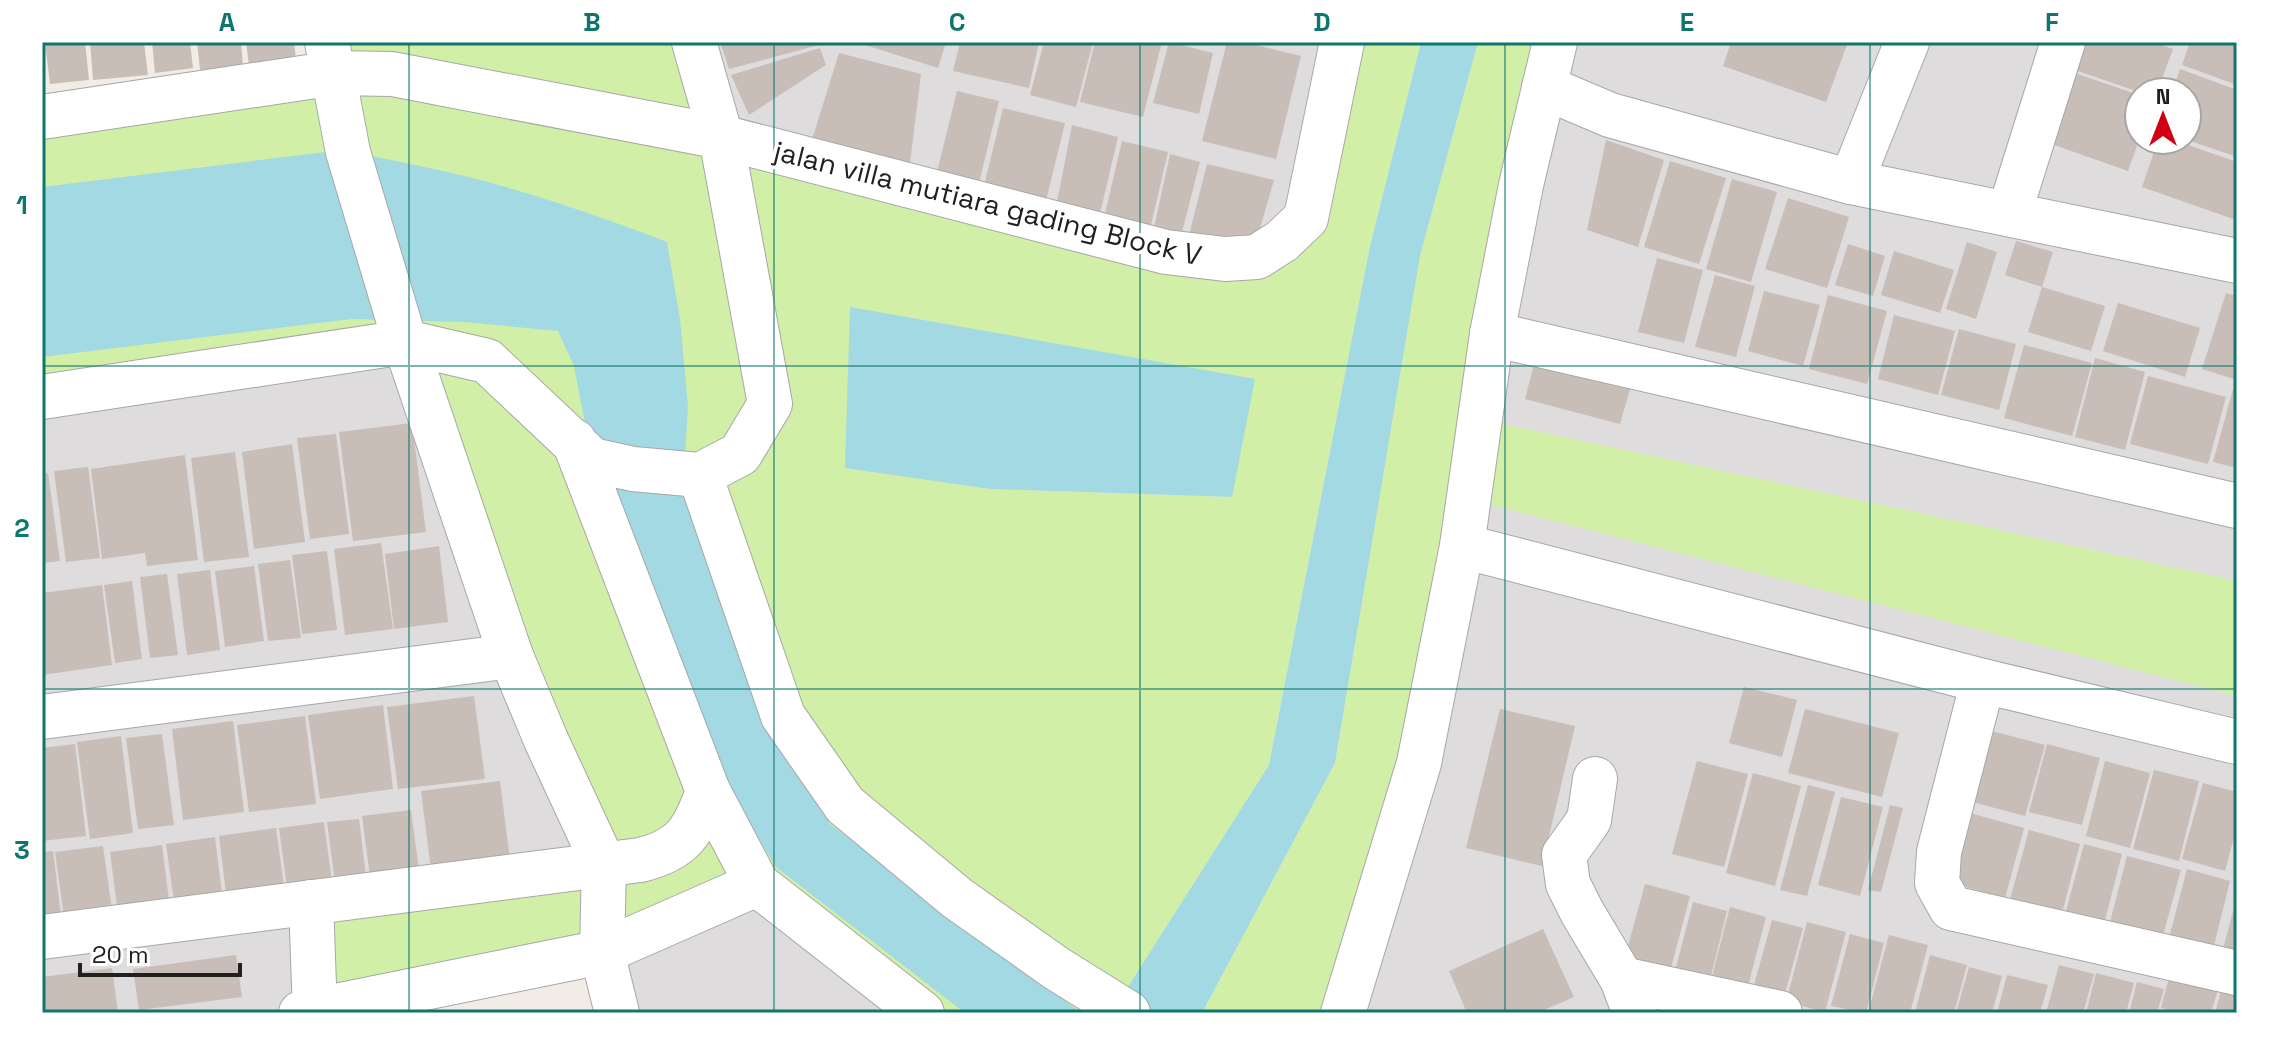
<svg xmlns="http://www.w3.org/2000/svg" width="2279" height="1055" viewBox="0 0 2279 1055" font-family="'Space Grotesk',sans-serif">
  <rect width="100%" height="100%" fill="#f1ece5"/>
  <g fill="#dedcdd" fill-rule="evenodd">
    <path d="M694,42H1342L1306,218L1257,257L721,137Z"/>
    <path d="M1555,42H2237V581L1480,419ZM2139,92H2187V140H2139Z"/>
    <path d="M405,342L604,865L315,1013H42V397Z"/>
    <path d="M1468,499L2237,695V1013H1343Z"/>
    <path d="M757,884L922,1013H617L602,952Z"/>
  </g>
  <g fill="#d1efa7" fill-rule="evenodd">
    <path d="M327,42H694L721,137L1166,252L1282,241L1342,42H1421L1370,246L1269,765L1117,1004L1128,1013H922L757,884L315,1011L311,902L603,865L405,343L42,397V117L334,73ZM845,467L1232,497L990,489Z"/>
    <path d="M1478,42H1555L1480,419L2237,581V696L1468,499L1343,1013H1202L1335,763L1420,256Z"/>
  </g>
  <g fill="#a2d9e2">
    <path d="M1421,42H1478L1420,256L1335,763L1202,1013H1108L1117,1004L1269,765L1370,246Z"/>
    <path d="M326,152C355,152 382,158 410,164C498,181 584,210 667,242L680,319L688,406L684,474L766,726L830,824L1081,1013H965L776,867L707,754L592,460L574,366L558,331L465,322L351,319L42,357V187Z"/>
    <path d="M850,307L1255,379L1232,497L990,489L845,468Z"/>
  </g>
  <g fill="#c9bdb8">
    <path d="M45,42H85L89,80L50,84Z"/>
    <path d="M90,42H144L148,75L93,80Z"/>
    <path d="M152,42H190L193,68L155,73Z"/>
    <path d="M197,42H241L243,66L200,70Z"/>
    <path d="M246,42H294L296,60L249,66Z"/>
    <path d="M720,42H819V45L729,69Z"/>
    <path d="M865,42H946L938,68L865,45Z"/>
    <path d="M960,42H1039L1029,88L953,71Z"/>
    <path d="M1044,42H1093L1076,107L1030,95Z"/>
    <path d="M1095,42H1162L1143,117L1080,102Z"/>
    <path d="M1169,42L1213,53L1199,114L1153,103Z"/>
    <path d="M1227,42H1243L1301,56L1276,159L1202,141Z"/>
    <path d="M1731,42H1848L1826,102L1723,66Z"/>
    <path d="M2078,42H2153L2173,49L2157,92H2139L2069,68Z"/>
    <path d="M2190,42H2237V85L2182,65Z"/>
    <path d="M820,48L826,65L749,115L731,75Z"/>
    <path d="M839,53L921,74L909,171L810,146Z"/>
    <path d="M2180,69L2237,90V157L2187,140V92H2172Z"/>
    <path d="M2069,71L2139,95V140L2128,171L2043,141Z"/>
    <path d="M957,91L999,101L977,191L935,180Z"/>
    <path d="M1003,108L1065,123L1044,209L982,194Z"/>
    <path d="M1072,125L1118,137L1099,218L1056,207Z"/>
    <path d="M1606,140L1664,160L1638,247L1587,230Z"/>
    <path d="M2158,140H2174L2237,162L2236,220L2142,187Z"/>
    <path d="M1122,141L1168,152L1150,229L1104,218Z"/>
    <path d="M1170,154L1200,162L1181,236L1154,228Z"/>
    <path d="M1670,161L1726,178L1699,264L1644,247Z"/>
    <path d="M1207,164L1274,180L1254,249L1189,235Z"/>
    <path d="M1732,179L1777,192L1751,282L1706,269Z"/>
    <path d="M1788,198L1849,217L1827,288L1765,269Z"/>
    <path d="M2016,241L2053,252L2042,287L2105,306L2091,351L2028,332L2042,287L2005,275Z"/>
    <path d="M1967,242L1997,252L1976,319L1946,309Z"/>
    <path d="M1848,244L1885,256L1873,296L1835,285Z"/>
    <path d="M1894,251L1954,270L1940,313L1881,295Z"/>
    <path d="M1657,258L1703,270L1684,343L1638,332Z"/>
    <path d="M1715,275L1755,286L1736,357L1695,347Z"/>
    <path d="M1764,291L1820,305L1803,366L1748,351Z"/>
    <path d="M2226,293L2237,296V380L2202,369Z"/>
    <path d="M1828,295L1887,311L1867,384L1809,369Z"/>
    <path d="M2118,303L2200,328L2185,377L2103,351Z"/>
    <path d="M1894,315L1955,331L1938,395L1878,379Z"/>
    <path d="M1959,329L2016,344L1999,410L1941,395Z"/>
    <path d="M2024,345L2092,363L2072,436L2004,418Z"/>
    <path d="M2095,358L2145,372L2125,450L2075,437Z"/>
    <path d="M1535,360L1632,382L1620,424L1525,399Z"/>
    <path d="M2148,376L2226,397L2208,464L2130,444Z"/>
    <path d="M2233,389L2237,391V468L2213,462Z"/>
    <path d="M412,423L426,532L353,541L339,432Z"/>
    <path d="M336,434L349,534L310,539L297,438Z"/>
    <path d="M292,444L305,542L254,549L242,452Z"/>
    <path d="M235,452L249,557L204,562L191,458Z"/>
    <path d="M185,455L198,560L147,566L145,553L102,559L91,469Z"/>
    <path d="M88,467L100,558L66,562L54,471Z"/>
    <path d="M48,473L60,561L42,563V474Z"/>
    <path d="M381,543L393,629L345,635L334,549Z"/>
    <path d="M439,546L448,622L394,629L385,554Z"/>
    <path d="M327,551L337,630L302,634L292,555Z"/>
    <path d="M290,560L301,638L268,641L258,564Z"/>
    <path d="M254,566L264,641L225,647L215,571Z"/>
    <path d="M210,570L220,650L187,655L177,574Z"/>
    <path d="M167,574L178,655L150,658L140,577Z"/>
    <path d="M132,581L142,659L115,663L104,585Z"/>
    <path d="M102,585L112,665L42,675V593Z"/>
    <path d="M1744,687L1797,700L1782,757L1729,743Z"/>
    <path d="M474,696L485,779L398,789L387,707Z"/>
    <path d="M383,705L393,789L320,799L308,715Z"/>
    <path d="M1500,709L1575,726L1542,866L1466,848Z"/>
    <path d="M1805,709L1899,733L1882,797L1788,773Z"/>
    <path d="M305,716L316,804L249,812L237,725Z"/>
    <path d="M233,721L244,812L183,820L172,729Z"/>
    <path d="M1980,728L2045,745L2025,816L1961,799Z"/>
    <path d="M162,734L174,825L138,829L126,738Z"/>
    <path d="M121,736L133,833L90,839L77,742Z"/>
    <path d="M75,744L86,836L42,841V748Z"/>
    <path d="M2047,744L2100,758L2082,825L2029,812Z"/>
    <path d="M1697,761L1748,774L1724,867L1672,854Z"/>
    <path d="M2105,761L2150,773L2130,848L2086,836Z"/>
    <path d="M2154,770L2199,781L2179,861L2133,849Z"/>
    <path d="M1753,773L1801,786L1775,886L1726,873Z"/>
    <path d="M500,781L511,868L432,878L421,791Z"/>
    <path d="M2203,783L2237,792V826L2225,871L2182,859Z"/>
    <path d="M1808,785L1835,792L1807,896L1780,890Z"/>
    <path d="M1841,797L1883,807L1860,896L1818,885Z"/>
    <path d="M1890,805L1903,808L1881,892L1868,890Z"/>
    <path d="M411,810L420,878L371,884L362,816Z"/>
    <path d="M1970,813L2024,828L2005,898L1952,883Z"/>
    <path d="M359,819L367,884L336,889L327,822Z"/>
    <path d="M324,822L333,890L288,895L279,828Z"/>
    <path d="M276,828L285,894L227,901L219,836Z"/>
    <path d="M2029,830L2080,844L2060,921L2008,907Z"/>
    <path d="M215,837L223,902L175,908L166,844Z"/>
    <path d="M2084,844L2122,854L2102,932L2063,922Z"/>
    <path d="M162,845L170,908L118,914L110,852Z"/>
    <path d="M103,846L112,910L64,916L55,852Z"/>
    <path d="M53,851L61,916L42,919V852Z"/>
    <path d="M2127,856L2181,870L2162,939L2109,926Z"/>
    <path d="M2187,869L2230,881L2213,950L2169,938Z"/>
    <path d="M1645,884L1690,896L1668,979L1622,968Z"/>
    <path d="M2236,900H2237V956L2222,953Z"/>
    <path d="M1693,902L1727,911L1709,984L1674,975Z"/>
    <path d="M1730,907L1766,917L1746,994L1710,984Z"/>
    <path d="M1772,920L1803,928L1783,1001L1752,992Z"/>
    <path d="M1807,922L1846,932L1825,1012L1786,1002Z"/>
    <path d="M1543,929L1574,997L1537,1013H1467L1449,971Z"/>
    <path d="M1850,934L1884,943L1866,1013L1831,1006Z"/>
    <path d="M1889,935L1928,945L1910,1013H1868Z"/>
    <path d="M236,955L242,997L139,1010L133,969Z"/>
    <path d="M1930,955L1967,965L1954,1013H1915Z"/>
    <path d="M2059,965L2094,974L2083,1013H2046Z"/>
    <path d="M1969,967L2002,976L1992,1013H1956Z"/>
    <path d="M112,968L118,1013H43L42,977Z"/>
    <path d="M2096,973L2134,983L2126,1013H2086Z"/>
    <path d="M2170,974L2219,986L2211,1013H2179L2161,1008Z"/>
    <path d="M2007,975L2048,985L2040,1013H1997Z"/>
    <path d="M2137,982L2164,989L2157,1013H2129Z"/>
    <path d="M2223,984L2237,987V1013H2215Z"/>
  </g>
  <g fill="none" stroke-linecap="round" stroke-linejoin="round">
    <defs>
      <g id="minor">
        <path d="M327,42L348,152L405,342L487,361L592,460L633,469L700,475L740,454L770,404L721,137L694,42"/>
        <path d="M1544,87L1610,115L1851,182L2237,261"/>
        <path d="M42,117L335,73L392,74L721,137L1166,252L1225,259L1257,257L1282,241L1306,218L1342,42"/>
        <path d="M1851,182L1907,42"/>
        <path d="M2009,214L2063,42"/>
        <path d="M1492,334L2237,506"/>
        <path d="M42,397L405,342L511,656L546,740L604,865L602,952L617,1013"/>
        <path d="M574,441L708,791L757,884L922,1013"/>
        <path d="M700,475L783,716L845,805L957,898L1056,968L1128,1013"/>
        <path d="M1462,546L1983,681L2237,742"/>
        <path d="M1983,681L1939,852L1937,883L1951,908L2237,973"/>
        <path d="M42,717L511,656"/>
        <path d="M1595,779L1589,820L1564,855L1568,884L1582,912L1622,979L1635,1013"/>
        <path d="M311,902L315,1013"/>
        <path d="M42,937L640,860C683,850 694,831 708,791"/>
        <path d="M1622,979L1780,1013"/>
        <path d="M301,1013L602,952L757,884"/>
        <path d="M1343,1013L1419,763L1462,546L1492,334L1521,185L1555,42"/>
      </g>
    </defs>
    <use href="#minor" stroke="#a7a7a7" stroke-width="46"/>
    <use href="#minor" stroke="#fff" stroke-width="44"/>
  </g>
  <path fill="none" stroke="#0f766e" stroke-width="2" stroke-opacity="0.55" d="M409,42V1013M774,42V1013M1140,42V1013M1505,42V1013M1870,42V1013M42,366H2237M42,689H2237"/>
  <g text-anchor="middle" stroke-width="7" stroke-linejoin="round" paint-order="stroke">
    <g font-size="28" fill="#202020" stroke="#fff">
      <text transform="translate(988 203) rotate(14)" y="10">jalan villa mutiara gading Block V</text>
    </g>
  </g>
  <rect width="2279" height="1055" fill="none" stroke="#ffffff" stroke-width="88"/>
  <g transform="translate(2163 116)"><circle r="38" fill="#ffffff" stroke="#a6a6a6" stroke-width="2"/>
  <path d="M0-6L14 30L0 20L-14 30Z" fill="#cf0013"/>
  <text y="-12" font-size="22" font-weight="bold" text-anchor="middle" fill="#202020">N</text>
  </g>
  <path d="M80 963v12h160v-12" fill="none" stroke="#202020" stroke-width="4"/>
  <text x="92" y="963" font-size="24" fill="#202020" stroke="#ffffff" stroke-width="6" paint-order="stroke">20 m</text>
  <rect x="44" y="44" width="2191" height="967" fill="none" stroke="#0f766e" stroke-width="3"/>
  <g font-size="26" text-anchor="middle" font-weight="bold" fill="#0f766e">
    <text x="227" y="31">A</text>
    <text x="592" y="31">B</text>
    <text x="957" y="31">C</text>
    <text x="1322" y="31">D</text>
    <text x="1687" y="31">E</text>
    <text x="2052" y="31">F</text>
    <text x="22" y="214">1</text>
    <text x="22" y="537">2</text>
    <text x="22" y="859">3</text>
  </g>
</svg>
